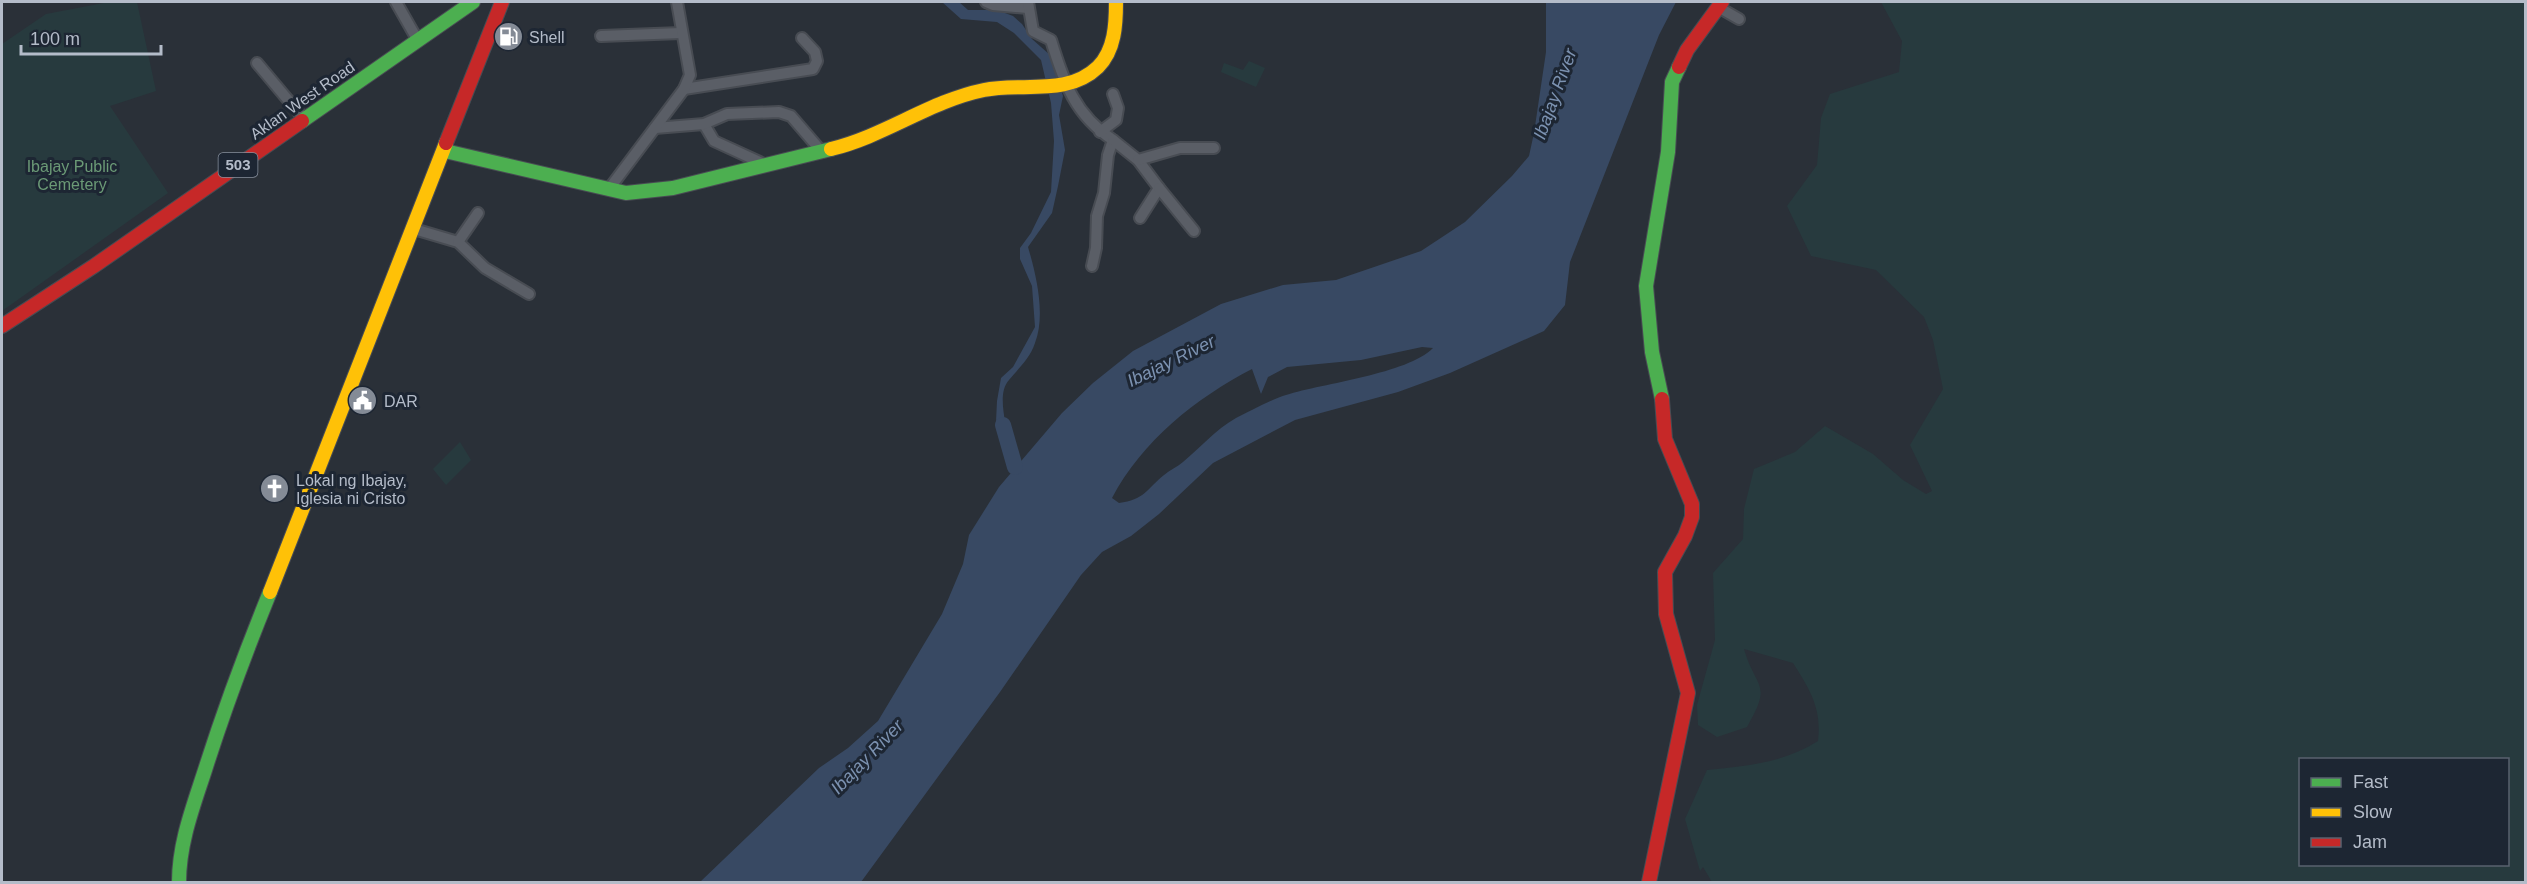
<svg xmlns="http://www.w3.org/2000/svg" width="2527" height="884" viewBox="0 0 2527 884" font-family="Helvetica,sans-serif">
  <rect width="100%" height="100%" fill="#2a3038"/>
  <g fill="#273a3e" fill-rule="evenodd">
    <path d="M109,2H137L156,91L110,106L168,193L2,311V44L46,14Z"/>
    <path d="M1881,2H2525V882H1712L1703,867L1700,871L1685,819L1707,770C1747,766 1783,763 1818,741C1822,708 1810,690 1793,663L1744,649C1756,690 1773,682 1747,727L1717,737L1698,725L1697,705L1715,640L1713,573L1743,539L1744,509L1754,469L1795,452L1825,426L1873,454L1903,480L1926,494L1932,491L1910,445L1943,389L1933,340L1924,317L1876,270L1811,256L1787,206L1817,165L1821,118L1830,94L1899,72L1902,41ZM2300,760H2508V864H2300Z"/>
    <path d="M1249,61L1265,68L1256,87L1221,72L1224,63L1243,70Z"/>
    <path d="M460,442L471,460L446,485L433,469Z"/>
  </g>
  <g fill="#384963" fill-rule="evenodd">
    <path d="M942,2H959L968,10H997L1013,16L1022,24L1032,39L1050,55L1063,96L1059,115L1065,150L1058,186L1052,213L1028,247C1036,274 1046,315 1035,343C1030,358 1019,368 1009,380C996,394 1007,426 1009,443L1007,446L996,422L997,401L1001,378L1013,367L1035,327L1032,286L1020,259V248L1031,233L1051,192L1054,141L1051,103L1041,60L1014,33L997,22L961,19Z"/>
    <path d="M1546,2H1676L1659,35L1570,262L1565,305L1544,331L1450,373L1398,392L1295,420L1213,463L1159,514L1131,536L1102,552L1081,575L1000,692L861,882H700L819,768L848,748L878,721L942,614L963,564L969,535L999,487L1062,413L1093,383L1133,351L1221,304L1283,285L1336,280L1421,251L1465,222L1512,176L1529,156L1534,133L1546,52ZM1422,347L1433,348C1407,374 1324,383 1286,395C1274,398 1248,412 1236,418C1215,430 1201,447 1183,462C1177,467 1170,470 1164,475C1147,489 1144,500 1119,503L1112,498C1142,441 1196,398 1252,369L1261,394L1268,377L1287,367L1361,360Z"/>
  </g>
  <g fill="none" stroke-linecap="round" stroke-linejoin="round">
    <path stroke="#384963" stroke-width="16" d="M1003,425L1015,467"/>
    <defs>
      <g id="street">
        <path d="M396,2L417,39"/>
        <path d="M986,2L993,5L1028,8"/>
        <path d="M1028,2L1033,31L1051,40C1064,83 1075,115 1113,140L1108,155L1104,193L1097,216L1096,248L1092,266"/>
        <path d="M1718,7L1739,19"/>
        <path d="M601,36L681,33"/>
        <path d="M257,63L304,119"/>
        <path d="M684,89L813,69L817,61L815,52L802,38"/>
        <path d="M704,124L714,141L766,165"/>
        <path d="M655,128L704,124L727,114L779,112L791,116L822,152"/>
        <path d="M1100,132L1116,120L1118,108L1113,94"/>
        <path d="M1113,140L1138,160L1159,188L1140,218"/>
        <path d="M1138,160L1180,148H1214"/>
        <path d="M1159,188L1194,231"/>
        <path d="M609,189L684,89L690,75L677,2"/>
        <path d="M414,229L458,242L485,268L529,294"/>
        <path d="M458,242L478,213"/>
      </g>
      <g id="fast">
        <path d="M302,121L473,2"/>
        <path d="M445,151L626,193L673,188L831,149"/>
        <path d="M1662,399L1652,352L1646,286L1668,152L1672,82L1679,67"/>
        <path d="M179,882C179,843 193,807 205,770C224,710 246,651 270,592"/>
      </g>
      <g id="slow">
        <path d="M831,149C885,136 930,101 984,90C1022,82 1067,97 1098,67C1115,50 1116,24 1116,2"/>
        <path d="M270,592L446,143"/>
      </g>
      <g id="jam">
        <path d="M1679,67L1687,50L1722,2"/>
        <path d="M446,143L502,2"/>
        <path d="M2,326L94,266L302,121"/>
        <path d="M1649,882L1688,693L1666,614L1665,572L1685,536L1692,517V504L1665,439L1662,399"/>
      </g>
    </defs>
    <use href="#street" stroke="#484c53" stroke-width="14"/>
    <use href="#fast" stroke="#484c53" stroke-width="16"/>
    <use href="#slow" stroke="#484c53" stroke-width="16"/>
    <use href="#jam" stroke="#484c53" stroke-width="16"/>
    <use href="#street" stroke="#5a5e66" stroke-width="10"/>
    <use href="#fast" stroke="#4caf50" stroke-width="14"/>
    <use href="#slow" stroke="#ffc107" stroke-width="14"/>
    <use href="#jam" stroke="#c62828" stroke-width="14"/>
  </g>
  <defs>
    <symbol id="fuel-disc" viewBox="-11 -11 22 22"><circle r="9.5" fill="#848b96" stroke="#1d2633"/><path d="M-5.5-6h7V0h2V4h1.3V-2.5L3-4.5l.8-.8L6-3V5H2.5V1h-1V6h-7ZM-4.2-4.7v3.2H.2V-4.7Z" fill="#fff"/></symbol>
    <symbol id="civic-disc" viewBox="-11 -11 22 22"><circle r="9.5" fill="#848b96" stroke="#1d2633"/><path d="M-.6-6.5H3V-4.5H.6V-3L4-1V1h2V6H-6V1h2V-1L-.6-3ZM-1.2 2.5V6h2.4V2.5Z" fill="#fff"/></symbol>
    <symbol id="church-disc" viewBox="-11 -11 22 22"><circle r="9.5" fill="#848b96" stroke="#1d2633"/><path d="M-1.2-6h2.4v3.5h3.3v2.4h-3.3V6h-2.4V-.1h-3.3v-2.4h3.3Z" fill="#fff"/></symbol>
  </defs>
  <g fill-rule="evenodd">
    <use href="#fuel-disc" x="492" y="20" width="33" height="33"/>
    <use href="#civic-disc" x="346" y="384" width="33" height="33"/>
    <use href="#church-disc" x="258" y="472" width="33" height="33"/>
  </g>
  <g text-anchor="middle" stroke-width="6" stroke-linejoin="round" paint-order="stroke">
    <rect fill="#1d2633" stroke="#878f9c" stroke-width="1.5" x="218.5" y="153" width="39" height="24" rx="4.5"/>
    <g font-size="15" font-weight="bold" fill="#b4bcc9">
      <text x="238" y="170">503</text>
    </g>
    <g font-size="16" fill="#b4bcc9" stroke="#1d2633" text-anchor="start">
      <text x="529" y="43">Shell</text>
      <text x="384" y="407">DAR</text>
      <text x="296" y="486">Lokal ng Ibajay,<tspan x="296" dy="18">Iglesia ni Cristo</tspan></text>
    </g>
    <g font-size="16" fill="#b4bcc9" stroke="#1d2633">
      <text transform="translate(302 100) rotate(-35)" y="6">Aklan West Road</text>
    </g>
    <g font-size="16" fill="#6b9a76" stroke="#1d2633">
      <text x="72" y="172">Ibajay Public<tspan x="72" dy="18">Cemetery</tspan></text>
    </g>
    <g font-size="18" font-style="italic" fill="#7c92b1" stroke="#1d2633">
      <text transform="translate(1555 94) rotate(-70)" y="6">Ibajay River</text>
      <text transform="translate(1171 361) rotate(-26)" y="6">Ibajay River</text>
      <text transform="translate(867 757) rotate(-46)" y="6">Ibajay River</text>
    </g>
  </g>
  <rect width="2527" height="884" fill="none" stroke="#b4bcc9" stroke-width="6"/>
  <rect x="2299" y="758" width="210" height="108" fill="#1d2633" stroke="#59626f" stroke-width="1.5"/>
  <rect x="2311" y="778" width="30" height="9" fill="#4caf50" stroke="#59626f" stroke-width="1.5"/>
  <text x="2353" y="788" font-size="18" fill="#b4bcc9">Fast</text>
  <rect x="2311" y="808" width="30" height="9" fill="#ffc107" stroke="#59626f" stroke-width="1.5"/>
  <text x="2353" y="818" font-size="18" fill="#b4bcc9">Slow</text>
  <rect x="2311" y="838" width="30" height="9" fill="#c62828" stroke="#59626f" stroke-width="1.5"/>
  <text x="2353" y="848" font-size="18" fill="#b4bcc9">Jam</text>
  <path d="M21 45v9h140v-9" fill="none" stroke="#b4bcc9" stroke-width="3"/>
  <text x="30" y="45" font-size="18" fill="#b4bcc9" stroke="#1d2633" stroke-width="4.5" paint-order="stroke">100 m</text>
</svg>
